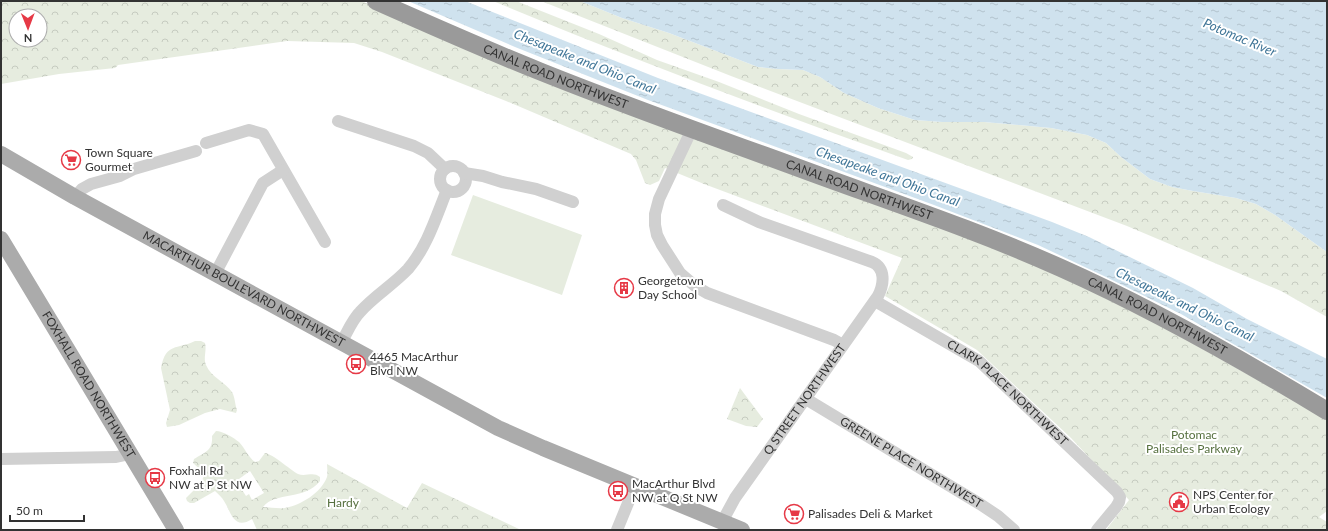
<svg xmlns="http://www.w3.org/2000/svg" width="1328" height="531" viewBox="0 0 1328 531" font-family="Lato,sans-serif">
  <defs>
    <pattern id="forest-crowns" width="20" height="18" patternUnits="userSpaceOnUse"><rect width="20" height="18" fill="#e6ecdf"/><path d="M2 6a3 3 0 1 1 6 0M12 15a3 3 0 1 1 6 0" fill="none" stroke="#c6cbc0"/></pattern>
    <pattern id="water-ripples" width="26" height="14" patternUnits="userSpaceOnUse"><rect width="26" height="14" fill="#cfe2ee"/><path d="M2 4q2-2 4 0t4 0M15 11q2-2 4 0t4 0" fill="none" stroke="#b2c2cd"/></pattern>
  </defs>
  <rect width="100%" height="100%" fill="#fff"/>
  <g fill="url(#forest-crowns)" fill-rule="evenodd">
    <path d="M1,1H361L428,30L1014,254L1130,308L1327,419V511L1319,517L1327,522V530H1308L1304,529L1301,530H1106L1129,500L1071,438L977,350L885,296L902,258L704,184L665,168L659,181L650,185L645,183L636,160L631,154L506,101L382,52L354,43L287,41L118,65L115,68L59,74L1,84ZM16,16H40V40H16Z"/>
    <path d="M493,1H516L599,34L657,60L719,82L799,114L906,153L913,157L912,159L908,160C769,110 629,58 493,1Z"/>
    <path d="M541,1H580L622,18L669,33L758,67L778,69L803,70L820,77L844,93L878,108L915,120L942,122H984L1051,128L1087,135L1106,143L1121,157L1150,179L1172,187L1193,191L1236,198L1256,204L1275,215L1327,252V317L1281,291L1127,226L731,76Z"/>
    <path d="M195,341H201L205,343C207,350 203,358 206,365C211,377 225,382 232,392C235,397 235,405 237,410L236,413L220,409L205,413L179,425L167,427L166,423L170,410L161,368C166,342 177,350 195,341Z"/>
    <path d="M740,388L763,419L757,427L746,426L727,419Z"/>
    <path d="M216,431C223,431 234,438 239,442C245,448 248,457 255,462L259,461L265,453C273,454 289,469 298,474C306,477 313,471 320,477V481C304,501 276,491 263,507C270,507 278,509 285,508C301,505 321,493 327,477C328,473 327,468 327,464L407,508L422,483L521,530H257L252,519C234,531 231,512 224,501C222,497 218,494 215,491L194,503H190L187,501L186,498L200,484L205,474L193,463L194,459C205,452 213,451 212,436ZM250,471L264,493L252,500L249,494L246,496L239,485L241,483L239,479Z"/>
  </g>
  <path fill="#e6ecdf" d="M473,195L582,235L562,295L451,255Z"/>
  <g fill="url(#water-ripples)">
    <path d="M408,1H465L658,78L1052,222L1089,237L1193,288L1247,319L1327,359V398L1181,314L1106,277L1038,245L934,205L648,100L515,47Z"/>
    <path d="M580,1H1327V252L1275,215L1256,204L1236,198L1193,191L1172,187L1150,179L1121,157L1106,143L1087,135L1051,128L984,122H942L915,120L878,108L844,93L820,77L803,70L778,69L758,67L669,33L622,18Z"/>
  </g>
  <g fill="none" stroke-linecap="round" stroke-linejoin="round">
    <g stroke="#d0d0d0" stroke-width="12">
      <path d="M338,121L414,146L428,153L445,169"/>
      <path d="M692,129L659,199L655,214V225L657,235L662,245L680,273L695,286L707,293L834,340L843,345"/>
      <path d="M206,143L249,130L263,134L325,242"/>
      <circle cx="453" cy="179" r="13"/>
      <path d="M464,173L483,176L502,182L536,189L573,202"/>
      <path d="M75,197L82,189L91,184L120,176L134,169L196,151"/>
      <path d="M215,274L263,183L283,170"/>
      <path id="s1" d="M875,301L979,361L1117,492L1120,497L1119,502L1116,507L1097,530"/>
      <path d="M341,343C347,333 352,320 360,312C374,296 393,285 408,269C427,247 436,217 447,190"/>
      <path id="s2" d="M806,399L980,504L998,516L1014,530"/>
      <path d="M1,459L116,457L130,454"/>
      <path id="s3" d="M722,522L735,498L878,296C884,284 886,268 872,262L759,222L723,205"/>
      <path d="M617,530L635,486"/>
    </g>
    <g stroke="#ababab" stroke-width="16">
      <path id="s4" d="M1,154L75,197L498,428L543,448L742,530"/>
      <path id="s5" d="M1,239L176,530"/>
    </g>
    <path stroke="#9a9a9a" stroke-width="18" id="s6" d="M376,1C430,25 484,49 539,71C621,104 705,134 788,164C879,198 972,228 1061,268C1153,309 1241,359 1327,411"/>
  </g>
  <defs>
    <symbol id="supermarket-ring" viewBox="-11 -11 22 22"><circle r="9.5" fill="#fff" stroke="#e63946" stroke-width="1.5"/><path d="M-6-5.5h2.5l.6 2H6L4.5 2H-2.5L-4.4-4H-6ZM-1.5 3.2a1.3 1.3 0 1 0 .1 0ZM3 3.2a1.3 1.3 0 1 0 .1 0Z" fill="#e63946"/></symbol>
    <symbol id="building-ring" viewBox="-11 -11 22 22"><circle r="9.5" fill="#fff" stroke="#e63946" stroke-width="1.5"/><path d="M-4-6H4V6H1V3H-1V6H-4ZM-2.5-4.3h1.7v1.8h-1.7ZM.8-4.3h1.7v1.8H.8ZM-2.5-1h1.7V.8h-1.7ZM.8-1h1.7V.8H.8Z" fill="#e63946"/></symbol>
    <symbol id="bus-ring" viewBox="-11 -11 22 22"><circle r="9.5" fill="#fff" stroke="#e63946" stroke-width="1.5"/><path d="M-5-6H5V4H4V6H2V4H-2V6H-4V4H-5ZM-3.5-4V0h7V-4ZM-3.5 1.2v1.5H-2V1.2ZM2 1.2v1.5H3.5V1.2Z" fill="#e63946"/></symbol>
    <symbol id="civic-ring" viewBox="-11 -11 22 22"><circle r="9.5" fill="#fff" stroke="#e63946" stroke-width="1.5"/><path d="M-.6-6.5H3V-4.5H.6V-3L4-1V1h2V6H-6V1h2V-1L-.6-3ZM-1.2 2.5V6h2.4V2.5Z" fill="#e63946"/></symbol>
  </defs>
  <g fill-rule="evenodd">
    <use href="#supermarket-ring" x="60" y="149" width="22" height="22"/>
    <use href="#building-ring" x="613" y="277" width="22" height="22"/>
    <use href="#bus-ring" x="345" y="353" width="22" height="22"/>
    <use href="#bus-ring" x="144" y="467" width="22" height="22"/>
    <use href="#bus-ring" x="607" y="480" width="22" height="22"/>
    <use href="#civic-ring" x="1168" y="491" width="22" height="22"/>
    <use href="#supermarket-ring" x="783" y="503" width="22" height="22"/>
  </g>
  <g text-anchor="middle" stroke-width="4" stroke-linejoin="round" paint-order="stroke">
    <g font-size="12" fill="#333" stroke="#fff">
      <text dy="4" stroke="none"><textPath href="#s6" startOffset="195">CANAL ROAD NORTHWEST</textPath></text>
      <text dy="4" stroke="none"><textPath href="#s6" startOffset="519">CANAL ROAD NORTHWEST</textPath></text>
      <text dy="4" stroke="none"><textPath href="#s4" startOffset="278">MACARTHUR BOULEVARD NORTHWEST</textPath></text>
      <text dy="4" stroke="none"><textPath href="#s6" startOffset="843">CANAL ROAD NORTHWEST</textPath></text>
      <text dy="4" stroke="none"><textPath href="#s5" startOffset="170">FOXHALL ROAD NORTHWEST</textPath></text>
      <text dy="4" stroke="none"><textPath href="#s1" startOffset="162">CLARK PLACE NORTHWEST</textPath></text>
      <text dy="4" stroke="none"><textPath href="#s3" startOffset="148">Q STREET NORTHWEST</textPath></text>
      <text dy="4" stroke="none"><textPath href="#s2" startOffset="123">GREENE PLACE NORTHWEST</textPath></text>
    </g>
    <g font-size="12" fill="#333" stroke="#fff" text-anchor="start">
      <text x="85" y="157">Town Square<tspan x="85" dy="14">Gourmet</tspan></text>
      <text x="638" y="285">Georgetown<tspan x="638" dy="14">Day School</tspan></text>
      <text x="370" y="361">4465 MacArthur<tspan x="370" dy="14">Blvd NW</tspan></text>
      <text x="169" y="475">Foxhall Rd<tspan x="169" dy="14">NW at P St NW</tspan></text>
      <text x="632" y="488">MacArthur Blvd<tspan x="632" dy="14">NW at Q St NW</tspan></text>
      <text x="1193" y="499">NPS Center for<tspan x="1193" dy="14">Urban Ecology</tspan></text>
      <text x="808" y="518">Palisades Deli &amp; Market</text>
    </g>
    <g font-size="12" fill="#56703f" stroke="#fff">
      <text x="1194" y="439">Potomac<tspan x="1194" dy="14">Palisades Parkway</tspan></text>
      <text x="343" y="507">Hardy</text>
    </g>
    <g font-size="13" font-style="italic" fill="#3f7597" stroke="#fff">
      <text transform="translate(1240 37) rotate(23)" y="5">Potomac River</text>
      <text transform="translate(585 61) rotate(22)" y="5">Chesapeake and Ohio Canal</text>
      <text transform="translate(888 176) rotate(20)" y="5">Chesapeake and Ohio Canal</text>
      <text transform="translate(1185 304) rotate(26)" y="5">Chesapeake and Ohio Canal</text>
    </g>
  </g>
  <rect width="1328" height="531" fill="none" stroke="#333333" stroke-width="4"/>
  <g transform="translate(28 28) rotate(179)"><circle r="19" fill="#ffffff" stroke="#adadad"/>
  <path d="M0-3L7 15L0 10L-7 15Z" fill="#e63946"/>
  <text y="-6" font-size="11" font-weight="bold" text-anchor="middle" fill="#333333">N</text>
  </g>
  <path d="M10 515v6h74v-6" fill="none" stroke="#333333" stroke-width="2"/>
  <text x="16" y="515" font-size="12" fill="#333333" stroke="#ffffff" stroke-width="3" paint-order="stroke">50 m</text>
</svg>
